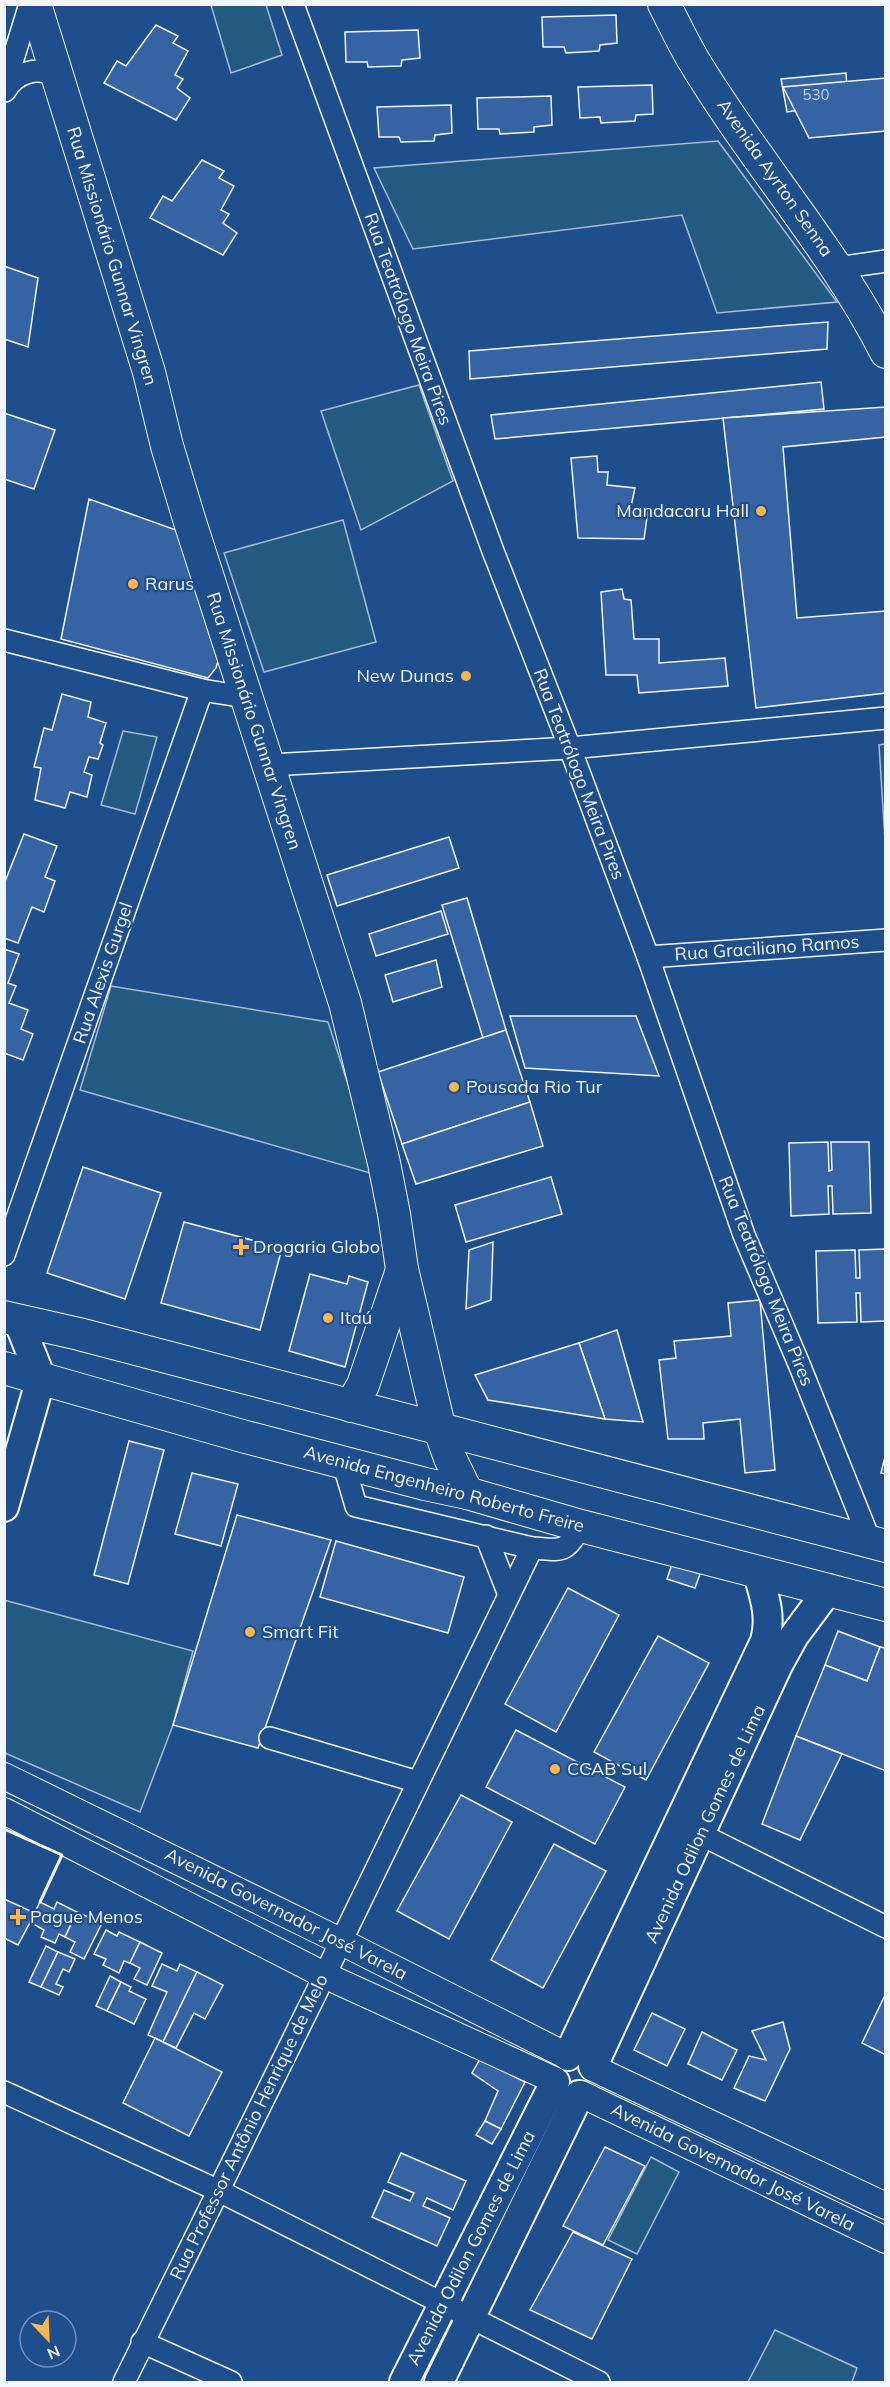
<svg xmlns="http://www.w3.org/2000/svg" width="890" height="2387" viewBox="0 0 890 2387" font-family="Mulish,sans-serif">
  <rect width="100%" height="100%" fill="#1f4e8c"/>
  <g fill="#245a82" stroke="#a8bbd7" stroke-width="1.5">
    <path d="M211,5H266L282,55L231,73Z"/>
    <path d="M718,141L837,302L717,313L682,215L413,249L374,168Z"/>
    <path d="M419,385L453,481L361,530L321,411Z"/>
    <path d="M343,520L376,642L264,672L224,553Z"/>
    <path d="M123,731L157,737L135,814L101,805Z"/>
    <path d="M885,744H886L885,840L879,745Z"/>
    <path d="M111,986L328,1022L377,1175L80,1090Z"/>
    <path d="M4,1600L193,1651L173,1725L140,1812L5,1753Z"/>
    <path d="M651,2157L679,2172L637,2254L608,2240Z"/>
    <path d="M775,2330L857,2368L852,2382H748Z"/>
  </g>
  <g fill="#3563a3" stroke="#f2f6ff" stroke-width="1.5">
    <path d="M616,15L617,43L600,45L599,51L566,53L564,47H543L542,17Z"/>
    <path d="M156,25L178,36L173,43L188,51L175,75L183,79L177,88L190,98L176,120L104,83L117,61L126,66Z"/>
    <path d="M418,30L420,58L402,60L401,66L368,67L367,62H346L345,32Z"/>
    <path d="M846,73L848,103L787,112L781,79Z"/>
    <path d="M886,78V131L809,138L783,87Z"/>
    <path d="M652,85L653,114L636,115L635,121L601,123L600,117L580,118L578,87Z"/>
    <path d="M551,96L552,125L534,127V132L500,134L499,129H478L477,98Z"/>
    <path d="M451,105L452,133L435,135L434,141L401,142L399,137H379L377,107Z"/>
    <path d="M202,160L224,171L219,178L234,186L221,210L229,214L223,223L237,233L223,255L150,218L163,196L172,201Z"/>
    <path d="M4,266L38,278L28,347L4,339Z"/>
    <path d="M828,322L827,349L470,379L469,351Z"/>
    <path d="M821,382L824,409L495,439L491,415Z"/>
    <path d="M886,407V437L783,447L797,618L886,611V693L756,708L723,418Z"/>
    <path d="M4,413L55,430L34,489L4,479Z"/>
    <path d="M597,456L598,472H608L607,485L635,488L630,511L648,510L644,539L578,538L571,458Z"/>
    <path d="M89,499L176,530L218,661L216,668L208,678L61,639Z"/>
    <path d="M622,589L624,599L631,600L634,639H659V663L725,658L728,686L639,693L637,675H606L601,592Z"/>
    <path d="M62,694L91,702L88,717L106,723L100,743L103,745L98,759L89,757L84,772L92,775L87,797L70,792L65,808L35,800L41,768L34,767L44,728L52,730Z"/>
    <path d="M24,834L57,846L45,877L55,881L44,912L32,907L18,943L4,938V884Z"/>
    <path d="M449,837L459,868L337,906L327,875Z"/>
    <path d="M467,898L506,1030L483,1038L442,905Z"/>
    <path d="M441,911L448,934L376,956L369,934Z"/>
    <path d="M4,949L19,954L8,983L16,986L9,1003L28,1010L21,1029L33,1034L23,1060L4,1053Z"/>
    <path d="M436,960L442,987L393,1002L385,975Z"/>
    <path d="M510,1016H636L659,1076L525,1068Z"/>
    <path d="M506,1030L530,1102L402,1144L378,1072Z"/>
    <path d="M530,1102L543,1146L416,1184L402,1144Z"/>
    <path d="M828,1142L829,1171L832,1170L831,1142H869L871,1213L833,1214L832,1186H828L829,1214L791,1216L789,1143Z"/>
    <path d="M83,1167L161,1193L125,1299L47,1273Z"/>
    <path d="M551,1177L562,1214L466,1242L455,1205Z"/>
    <path d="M184,1222L282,1248L260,1330L161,1303Z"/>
    <path d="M493,1242L491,1300L466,1309L469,1250Z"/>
    <path d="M886,1249V1321L861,1322L860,1293H856L857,1322L818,1323L816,1251L855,1250L856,1278H860L859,1250Z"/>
    <path d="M310,1274L347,1284L349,1276L368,1282L345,1367L289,1351Z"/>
    <path d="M760,1300L775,1470L745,1473L740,1419L703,1423L704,1439H668L659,1360L676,1358L674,1341L731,1336L728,1303Z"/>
    <path d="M617,1330L643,1422L605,1419L579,1343Z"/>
    <path d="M579,1343L605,1419L488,1400L475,1375Z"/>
    <path d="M129,1441L164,1450L128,1584L94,1575Z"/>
    <path d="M886,1453V1474L881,1473Z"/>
    <path d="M192,1473L238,1484L221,1546L175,1534Z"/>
    <path d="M237,1515L331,1540L258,1748L173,1725Z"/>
    <path d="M336,1541L464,1577L448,1633L320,1597Z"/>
    <path d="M672,1564L700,1574L695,1588L667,1579Z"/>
    <path d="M568,1588L619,1615L556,1732L505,1704Z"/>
    <path d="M838,1631L880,1647L867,1681L825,1665Z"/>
    <path d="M658,1636L709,1663L646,1780L594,1752Z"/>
    <path d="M880,1647L886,1648V1771L796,1736L825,1665L867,1681Z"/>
    <path d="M516,1730L625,1787L595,1844L486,1787Z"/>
    <path d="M796,1736L842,1754L800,1840L762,1824Z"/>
    <path d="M461,1795L512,1822L449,1939L397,1911Z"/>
    <path d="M554,1844L606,1871L543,1988L491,1960Z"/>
    <path d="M4,1899L35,1913L18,1945L4,1938Z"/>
    <path d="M40,1902L54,1909L57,1902L77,1912L65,1937L59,1934L55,1943L41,1937L44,1930L30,1922Z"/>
    <path d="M77,1912L102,1923L84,1959L70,1952L75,1942L65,1937Z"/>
    <path d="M106,1930L117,1936L119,1932L140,1942L130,1963L124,1961L119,1973L103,1965L106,1959L94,1954Z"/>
    <path d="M140,1942L162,1953L147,1985L134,1979L140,1968L130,1963Z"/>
    <path d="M46,1946L58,1952L41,1987L29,1982Z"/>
    <path d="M58,1952L75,1959L69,1972L63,1969L56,1984L63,1987L59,1995L41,1987Z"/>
    <path d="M162,1964L177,1971L180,1964L197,1972L163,2042L148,2035L167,1992L152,1986Z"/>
    <path d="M197,1972L223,1985L205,2019L194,2013L176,2048L163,2042Z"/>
    <path d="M110,1976L121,1982L107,2011L96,2006Z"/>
    <path d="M121,1982L131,1987L129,1991L146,1999L134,2024L107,2011Z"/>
    <path d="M886,1993V2055L862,2043Z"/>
    <path d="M652,2013L685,2029L667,2066L634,2050Z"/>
    <path d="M783,2022L790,2049L765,2101L734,2088L749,2056L766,2060L752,2031Z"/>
    <path d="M702,2032L737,2050L722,2080L688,2064Z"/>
    <path d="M155,2038L222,2072L189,2136L123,2103Z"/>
    <path d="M480,2059L525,2082L501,2129L485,2121L498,2091L472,2073Z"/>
    <path d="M485,2121L501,2129L492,2144L476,2135Z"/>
    <path d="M605,2147L645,2166L603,2245L563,2226Z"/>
    <path d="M401,2153L466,2181L453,2210L427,2198L423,2206L450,2218L437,2246L372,2217L384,2190L410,2201L414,2193L388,2182Z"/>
    <path d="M573,2232L632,2259L592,2339L530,2310Z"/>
  </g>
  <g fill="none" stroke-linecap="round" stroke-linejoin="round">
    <defs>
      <g id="minor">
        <path d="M293,4L493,551L570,748L648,957L744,1235L799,1364L870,1541"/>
        <path d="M4,88L30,4"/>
        <path d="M5,91C15,73 39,64 57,78"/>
        <path d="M837,268L886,261"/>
        <path d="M4,640L202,690L245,697"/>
        <path d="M270,765L570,748L886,718"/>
        <path d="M648,957L886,940"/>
        <path d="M4,1255L202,690"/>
        <path d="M343,1462L356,1506L532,1548C564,1550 564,1554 581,1526"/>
        <path d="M486,1536L509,1595"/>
        <path d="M270,1738L418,1782"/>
        <path d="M700,1834L886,1927"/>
        <path d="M4,2092L217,2190L599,2382"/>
        <path d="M142,2342L231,2382"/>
        <path d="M124,2382L318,1989L532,1548"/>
      </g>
      <g id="tertiary">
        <path d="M4,1776L324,1933L567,2056"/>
        <path d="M4,1811L324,1975L554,2080"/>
        <path d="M593,2068L886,2206"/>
        <path d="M581,2094L886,2240"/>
      </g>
      <g id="secondary">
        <path d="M4,1507L41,1378L18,1320"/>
        <path d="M568,2056L765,1641C772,1616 764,1595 757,1571"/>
        <path d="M593,2066L778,1665L794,1636L829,1589"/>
        <path d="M404,2382L555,2082"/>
        <path d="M439,2382L579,2095"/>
      </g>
      <g id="primary">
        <path d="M35,4L149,372L167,446L190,522L345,1003L384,1163L394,1214L402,1269L440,1430L450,1458L467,1493"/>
        <path d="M664,4C674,23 683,43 694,61C754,161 833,248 886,352"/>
        <path d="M4,1317L79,1334L886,1546"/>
        <path d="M4,1368L242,1436L425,1484L467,1493L581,1526L886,1605"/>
        <path d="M351,1406L363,1385L402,1270"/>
      </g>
    </defs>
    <use href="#minor" stroke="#f2f6ff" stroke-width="24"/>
    <use href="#tertiary" stroke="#f2f6ff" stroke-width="28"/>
    <use href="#secondary" stroke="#f2f6ff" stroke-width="32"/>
    <use href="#primary" stroke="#f2f6ff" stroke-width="34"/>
    <use href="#minor" stroke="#1f4e8c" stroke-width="21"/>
    <use href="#tertiary" stroke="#1f4e8c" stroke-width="26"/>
    <use href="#secondary" stroke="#1f4e8c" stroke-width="28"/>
    <use href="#primary" stroke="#1f4e8c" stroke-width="32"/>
    <path stroke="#f2f6ff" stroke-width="3" d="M4,1829L62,1855L40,1902"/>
  </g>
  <g fill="#ffb74d" stroke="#1f4e8c" stroke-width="2">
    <circle cx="761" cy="511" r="6"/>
    <circle cx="133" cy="584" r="6"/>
    <circle cx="466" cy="676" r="6"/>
    <circle cx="454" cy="1087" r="6"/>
    <path d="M238 1238h6v6h6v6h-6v6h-6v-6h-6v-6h6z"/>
    <circle cx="328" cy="1318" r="6"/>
    <circle cx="250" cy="1632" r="6"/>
    <circle cx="555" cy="1769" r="6"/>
    <path d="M15 1908h6v6h6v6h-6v6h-6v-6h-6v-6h6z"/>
  </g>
  <g text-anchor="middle" stroke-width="4.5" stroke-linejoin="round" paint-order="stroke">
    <g font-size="15" fill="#c3d1e8">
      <text x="816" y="100">530</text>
    </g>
    <g font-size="18" fill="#f2f6ff" stroke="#1f4e8c">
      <text transform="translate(775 178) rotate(55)" y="6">Avenida Ayrton Senna</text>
      <text transform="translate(112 256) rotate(73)" y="6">Rua Missionário Gunnar Vingren</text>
      <text transform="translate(408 319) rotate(70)" y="6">Rua Teatrólogo Meira Pires</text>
      <text transform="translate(254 721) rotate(72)" y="6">Rua Missionário Gunnar Vingren</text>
      <text transform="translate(579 774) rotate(69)" y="6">Rua Teatrólogo Meira Pires</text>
      <text transform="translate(767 948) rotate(-4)" y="6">Rua Graciliano Ramos</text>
      <text transform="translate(103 973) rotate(-71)" y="6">Rua Alexis Gurgel</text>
      <text transform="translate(766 1281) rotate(68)" y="6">Rua Teatrólogo Meira Pires</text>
      <text transform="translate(444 1489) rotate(15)" y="6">Avenida Engenheiro Roberto Freire</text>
      <text transform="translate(705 1824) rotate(-65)" y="6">Avenida Odilon Gomes de Lima</text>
      <text transform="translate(286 1914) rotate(27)" y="6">Avenida Governador José Varela</text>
      <text transform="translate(249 2127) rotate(-64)" y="6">Rua Professor Antônio Henrique de Melo</text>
      <text transform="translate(733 2167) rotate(26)" y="6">Avenida Governador José Varela</text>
      <text transform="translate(471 2248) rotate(-63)" y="6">Avenida Odilon Gomes de Lima</text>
    </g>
    <g font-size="18" fill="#f2f6ff" stroke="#1f4e8c" text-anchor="start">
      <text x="749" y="517" text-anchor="end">Mandacaru Hall</text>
      <text x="145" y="590">Rarus</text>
      <text x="454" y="682" text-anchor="end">New Dunas</text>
      <text x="466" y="1093">Pousada Rio Tur</text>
      <text x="253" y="1253">Drogaria Globo</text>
      <text x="340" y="1324">Itaú</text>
      <text x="262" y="1638">Smart Fit</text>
      <text x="567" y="1775">CCAB Sul</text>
      <text x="30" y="1923">Pague Menos</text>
    </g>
  </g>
  <rect width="890" height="2387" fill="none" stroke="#f2f6ff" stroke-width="12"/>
  <g transform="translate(48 2339) rotate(157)"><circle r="28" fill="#1f4e8c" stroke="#7391ba" stroke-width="1.5"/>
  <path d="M0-4.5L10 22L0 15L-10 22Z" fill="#ffb74d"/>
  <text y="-9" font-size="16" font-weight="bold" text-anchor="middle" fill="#f2f6ff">N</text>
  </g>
</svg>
